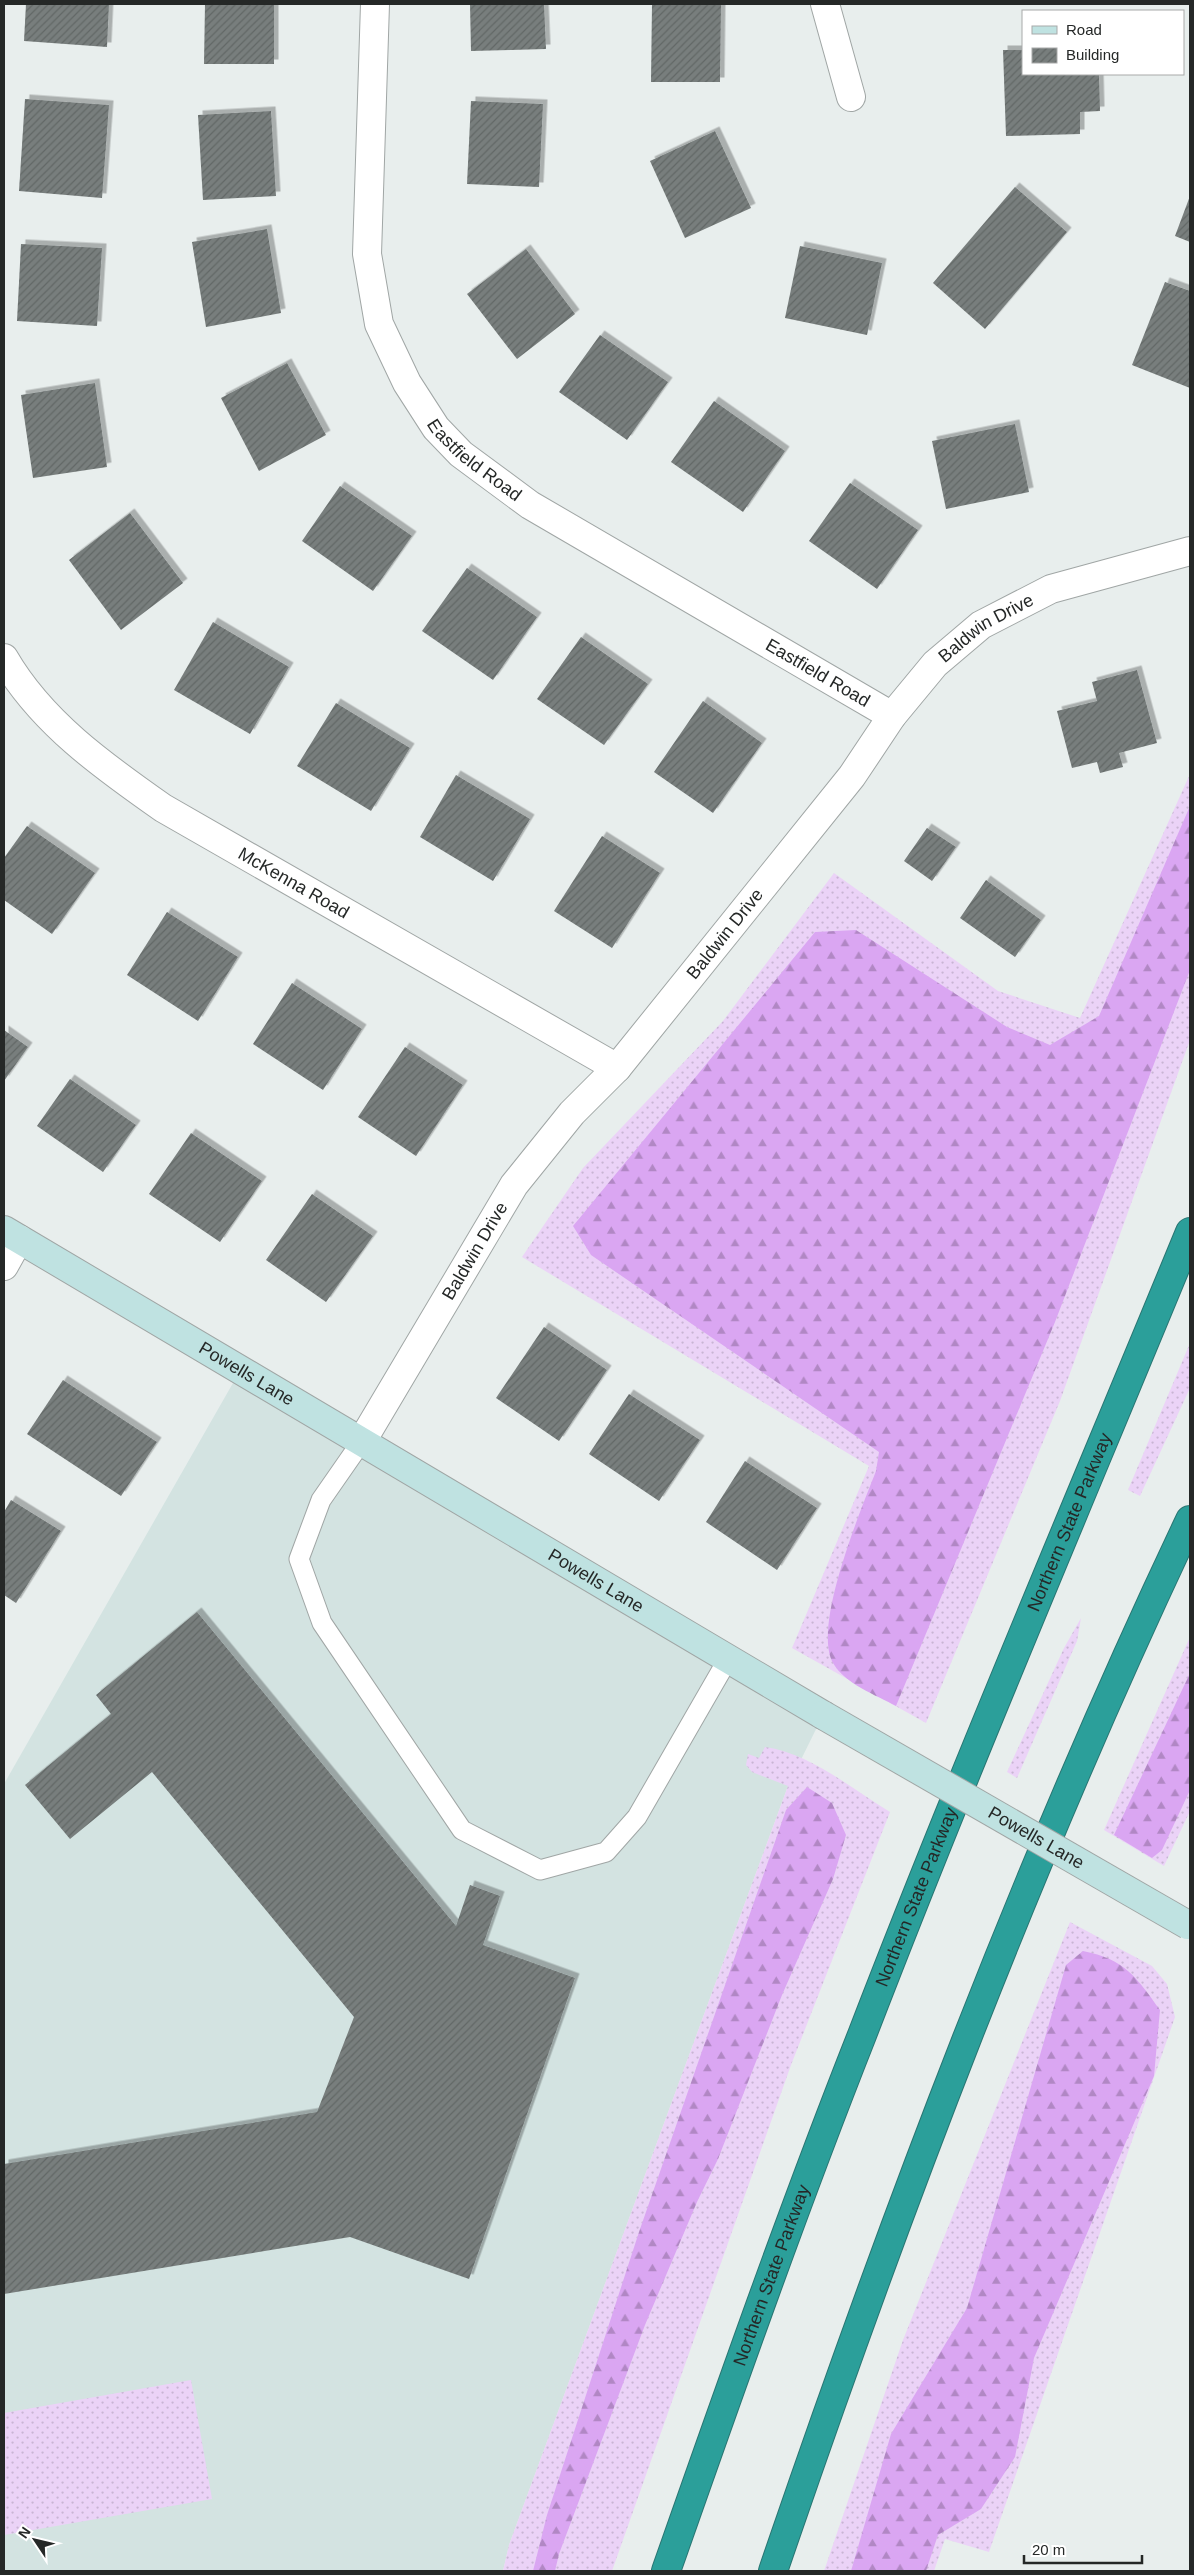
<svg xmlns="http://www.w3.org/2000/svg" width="1194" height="2575" viewBox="0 0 1194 2575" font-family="Arial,sans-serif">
  <defs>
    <pattern id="grass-dots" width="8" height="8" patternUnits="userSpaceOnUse" patternTransform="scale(1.25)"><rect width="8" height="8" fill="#ebd3f7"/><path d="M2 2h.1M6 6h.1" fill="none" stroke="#c9b5d4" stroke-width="1.8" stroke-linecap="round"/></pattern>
    <pattern id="forest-firs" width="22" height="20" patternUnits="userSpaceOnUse" patternTransform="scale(1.25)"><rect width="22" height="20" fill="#daa6f2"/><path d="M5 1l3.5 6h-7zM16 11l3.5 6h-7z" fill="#b187c4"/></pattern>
    <pattern id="building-hatch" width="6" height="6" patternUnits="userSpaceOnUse" patternTransform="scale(1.25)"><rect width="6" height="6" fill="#787e7d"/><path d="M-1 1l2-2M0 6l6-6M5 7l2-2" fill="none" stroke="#626766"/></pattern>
    <filter id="shadow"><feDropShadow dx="4.5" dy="-4.5" stdDeviation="0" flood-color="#0004"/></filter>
  </defs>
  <rect width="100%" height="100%" fill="#e8eeed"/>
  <path fill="#d3e3e1" d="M241,1369L823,1715L788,1786L509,2545L503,2571H4V1784Z"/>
  <g fill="url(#grass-dots)">
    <path d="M1190,774V1040L1060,1401L926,1723L792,1648L869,1466L522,1257L583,1168L723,1021L834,873L998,991L1080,1018Z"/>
    <path d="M1190,1343V1388L1140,1496L1128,1490Z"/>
    <path d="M1081,1618L1077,1641L1017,1778L1007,1772L1064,1648Z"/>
    <path d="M1190,1637V1811L1164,1866L1104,1830Z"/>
    <path d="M765,1747C810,1753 852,1789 890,1812L791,2065L612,2571H503L509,2545L788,1786L752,1772L746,1765L748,1754L759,1758Z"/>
    <path d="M1070,1922L1152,1966L1167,1984L1175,2017L989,2552L945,2539L934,2571H824L903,2340Z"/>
    <path d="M191,2380L212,2499L4,2535V2413Z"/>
  </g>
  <g fill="url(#forest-firs)">
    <path d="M1190,806V970L1055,1322L896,1706C876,1695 845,1684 833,1663C812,1626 861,1510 876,1471L879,1452L591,1255L573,1226L815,932L856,930L1007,1027L1050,1045L1099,1016Z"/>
    <path d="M1190,1673V1790L1162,1850L1152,1858L1114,1835Z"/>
    <path d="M807,1787L832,1803L846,1835L833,1879L782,1995L718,2159L697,2202L645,2325L559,2554L555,2571H533L547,2515L639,2232L786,1810Z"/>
    <path d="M1083,1951C1125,1959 1137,1978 1160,2010L1154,2076L1034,2358L1015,2457L981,2509L938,2535L926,2571H851L891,2434L967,2308L1066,1965Z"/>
  </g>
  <g fill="url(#building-hatch)" filter="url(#shadow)">
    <path d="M26,4H109L107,47L24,41Z"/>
    <path d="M205,4H274V64H204Z"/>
    <path d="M470,4H544L546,49L471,51Z"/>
    <path d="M652,4H721L720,82H651Z"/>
    <path d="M1003,50H1023V74H1099L1100,111L1080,112V134L1006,136Z"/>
    <path d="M25,99L109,105L102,198L19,191Z"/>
    <path d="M471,101L543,104L539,187L467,184Z"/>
    <path d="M271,111L276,196L203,200L198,115Z"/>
    <path d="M715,131L751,208L685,238L650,161Z"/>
    <path d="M1015,187L1067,232L985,329L933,283Z"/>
    <path d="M1190,196V242L1175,236Z"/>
    <path d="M267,229L281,313L206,327L192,242Z"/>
    <path d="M21,244L102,248L97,326L17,321Z"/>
    <path d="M800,246L882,263L867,335L785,318Z"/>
    <path d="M526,249L575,314L517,359L467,294Z"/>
    <path d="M1165,282L1190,291V388L1132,365Z"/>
    <path d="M600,335L668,382L627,440L559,392Z"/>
    <path d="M287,363L326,435L259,471L221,398Z"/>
    <path d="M95,383L107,467L33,478L21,395Z"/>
    <path d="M714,401L785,451L743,512L671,462Z"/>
    <path d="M1015,424L1029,492L946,509L932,441Z"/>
    <path d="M850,483L918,530L877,589L809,541Z"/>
    <path d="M340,486L412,536L373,591L302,541Z"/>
    <path d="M130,513L183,583L121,630L69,560Z"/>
    <path d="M467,568L537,617L493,680L422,631Z"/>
    <path d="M213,622L289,667L250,734L174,690Z"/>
    <path d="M581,637L648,684L604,745L537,699Z"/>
    <path d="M1137,670L1157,743L1119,753L1123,767L1100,773L1097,762L1072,768L1057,711L1097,701L1092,682Z"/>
    <path d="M703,701L762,743L713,813L654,772Z"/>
    <path d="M336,703L410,748L371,811L297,766Z"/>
    <path d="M456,775L530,819L493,881L420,837Z"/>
    <path d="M27,826L95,873L52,934L4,900V858Z"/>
    <path d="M927,828L956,847L932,881L904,861Z"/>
    <path d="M602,836L660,873L612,948L554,911Z"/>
    <path d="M986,880L1041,920L1015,957L960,918Z"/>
    <path d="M167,912L238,957L198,1021L127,975Z"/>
    <path d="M292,983L362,1029L323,1090L253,1044Z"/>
    <path d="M4,1030L28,1047L4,1081Z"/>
    <path d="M405,1047L463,1085L416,1156L358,1117Z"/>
    <path d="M70,1079L136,1125L103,1172L37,1126Z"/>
    <path d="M191,1133L262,1181L220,1242L149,1194Z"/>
    <path d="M312,1194L373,1236L326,1302L266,1260Z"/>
    <path d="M544,1327L607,1370L559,1441L496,1398Z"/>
    <path d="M63,1380L157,1442L121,1496L27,1434Z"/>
    <path d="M629,1394L700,1440L659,1501L589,1454Z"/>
    <path d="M745,1461L817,1508L777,1570L706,1522Z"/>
    <path d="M11,1500L61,1531L16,1603L4,1595V1512Z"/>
    <path d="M197,1612L456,1926L470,1885L500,1896L483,1945L575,1978L469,2279L350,2237L4,2294V2164L317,2112L354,2017L152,1772L70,1839L25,1785L111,1714L96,1695Z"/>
  </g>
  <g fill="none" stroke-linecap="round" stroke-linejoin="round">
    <defs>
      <path id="lane" d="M362,1441L321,1500L299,1559L322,1623L462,1830L540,1870L606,1852L637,1817L728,1659"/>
      <g id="street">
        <path id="s1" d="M375,4L367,254L379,324L407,383L436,428L461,454L530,505L892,716"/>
        <path d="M825,4L851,97"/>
        <path id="s2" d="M4,658C41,722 103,766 163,808L617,1068"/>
        <path d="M4,1266L19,1239"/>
        <path id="s3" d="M362,1441L514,1185L572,1113L617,1068L852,776L892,716L935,664L981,625L1051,589L1190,551"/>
      </g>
      <g id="secondary">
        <path id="s4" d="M4,1230L823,1715"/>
      </g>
      <g id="highway">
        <path id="s5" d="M666,2571C729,2392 792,2212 862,2035C966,1765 1080,1499 1190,1232"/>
        <path d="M773,2571C895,2214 1028,1861 1190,1520"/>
      </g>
    </defs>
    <use href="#lane" stroke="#a0a6a5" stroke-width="21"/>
    <use href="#street" stroke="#a0a6a5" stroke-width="30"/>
    <use href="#secondary" stroke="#a0a6a5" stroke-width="30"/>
    <use href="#highway" stroke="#297572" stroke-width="30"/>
    <use href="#lane" stroke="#fff" stroke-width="19"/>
    <use href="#street" stroke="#fff" stroke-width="28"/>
    <use href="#secondary" stroke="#bfe2e1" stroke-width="28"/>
    <use href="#highway" stroke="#2b9f9a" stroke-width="28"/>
    <defs>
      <g id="secondary-bridge">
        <path id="s6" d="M823,1715L1188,1925"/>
      </g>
    </defs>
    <use href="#secondary-bridge" stroke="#a0a6a5" stroke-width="30" stroke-linecap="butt"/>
    <use href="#secondary-bridge" stroke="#bfe2e1" stroke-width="28"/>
  </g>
  <g text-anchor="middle" stroke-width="4" stroke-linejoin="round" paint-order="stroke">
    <g font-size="18" fill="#252827" stroke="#fff">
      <text dy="6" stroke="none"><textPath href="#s1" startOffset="490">Eastfield Road</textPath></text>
      <text dy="6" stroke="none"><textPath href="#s3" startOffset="1031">Baldwin Drive</textPath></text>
      <text dy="6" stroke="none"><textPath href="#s1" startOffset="895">Eastfield Road</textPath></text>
      <text dy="6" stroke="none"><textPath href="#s2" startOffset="371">McKenna Road</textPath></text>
      <text dy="6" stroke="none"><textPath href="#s3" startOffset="626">Baldwin Drive</textPath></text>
      <text dy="6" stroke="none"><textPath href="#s3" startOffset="221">Baldwin Drive</textPath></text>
      <text dy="6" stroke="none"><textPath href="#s4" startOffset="282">Powells Lane</textPath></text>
      <text dy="6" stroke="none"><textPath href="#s5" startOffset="1124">Northern State Parkway</textPath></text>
      <text dy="6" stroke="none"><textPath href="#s4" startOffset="688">Powells Lane</textPath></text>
      <text dy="6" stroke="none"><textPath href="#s6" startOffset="246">Powells Lane</textPath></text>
      <text dy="6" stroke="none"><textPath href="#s5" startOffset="719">Northern State Parkway</textPath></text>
      <text dy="6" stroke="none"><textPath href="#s5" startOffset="314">Northern State Parkway</textPath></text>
    </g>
  </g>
  <rect width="1194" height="2575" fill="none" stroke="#252827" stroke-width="10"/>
  <rect x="1022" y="10" width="162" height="65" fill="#ffffff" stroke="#a8a9a9"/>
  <rect x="1032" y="26" width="25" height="8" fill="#bfe2e1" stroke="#a8a9a9"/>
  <text x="1066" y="35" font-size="15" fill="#252827">Road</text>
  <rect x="1032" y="48" width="25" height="15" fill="url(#building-hatch)" stroke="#a8a9a9"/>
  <text x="1066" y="60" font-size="15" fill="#252827">Building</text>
  <g transform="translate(35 2540) rotate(305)" stroke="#ffffff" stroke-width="4" paint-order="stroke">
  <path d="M0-4L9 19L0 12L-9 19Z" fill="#252827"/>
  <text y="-8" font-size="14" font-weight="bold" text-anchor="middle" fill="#252827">N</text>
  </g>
  <path d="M1024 2555v8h118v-8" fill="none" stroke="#252827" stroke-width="2.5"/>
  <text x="1032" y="2555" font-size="15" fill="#252827" stroke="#ffffff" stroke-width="4" paint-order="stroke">20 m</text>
</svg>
